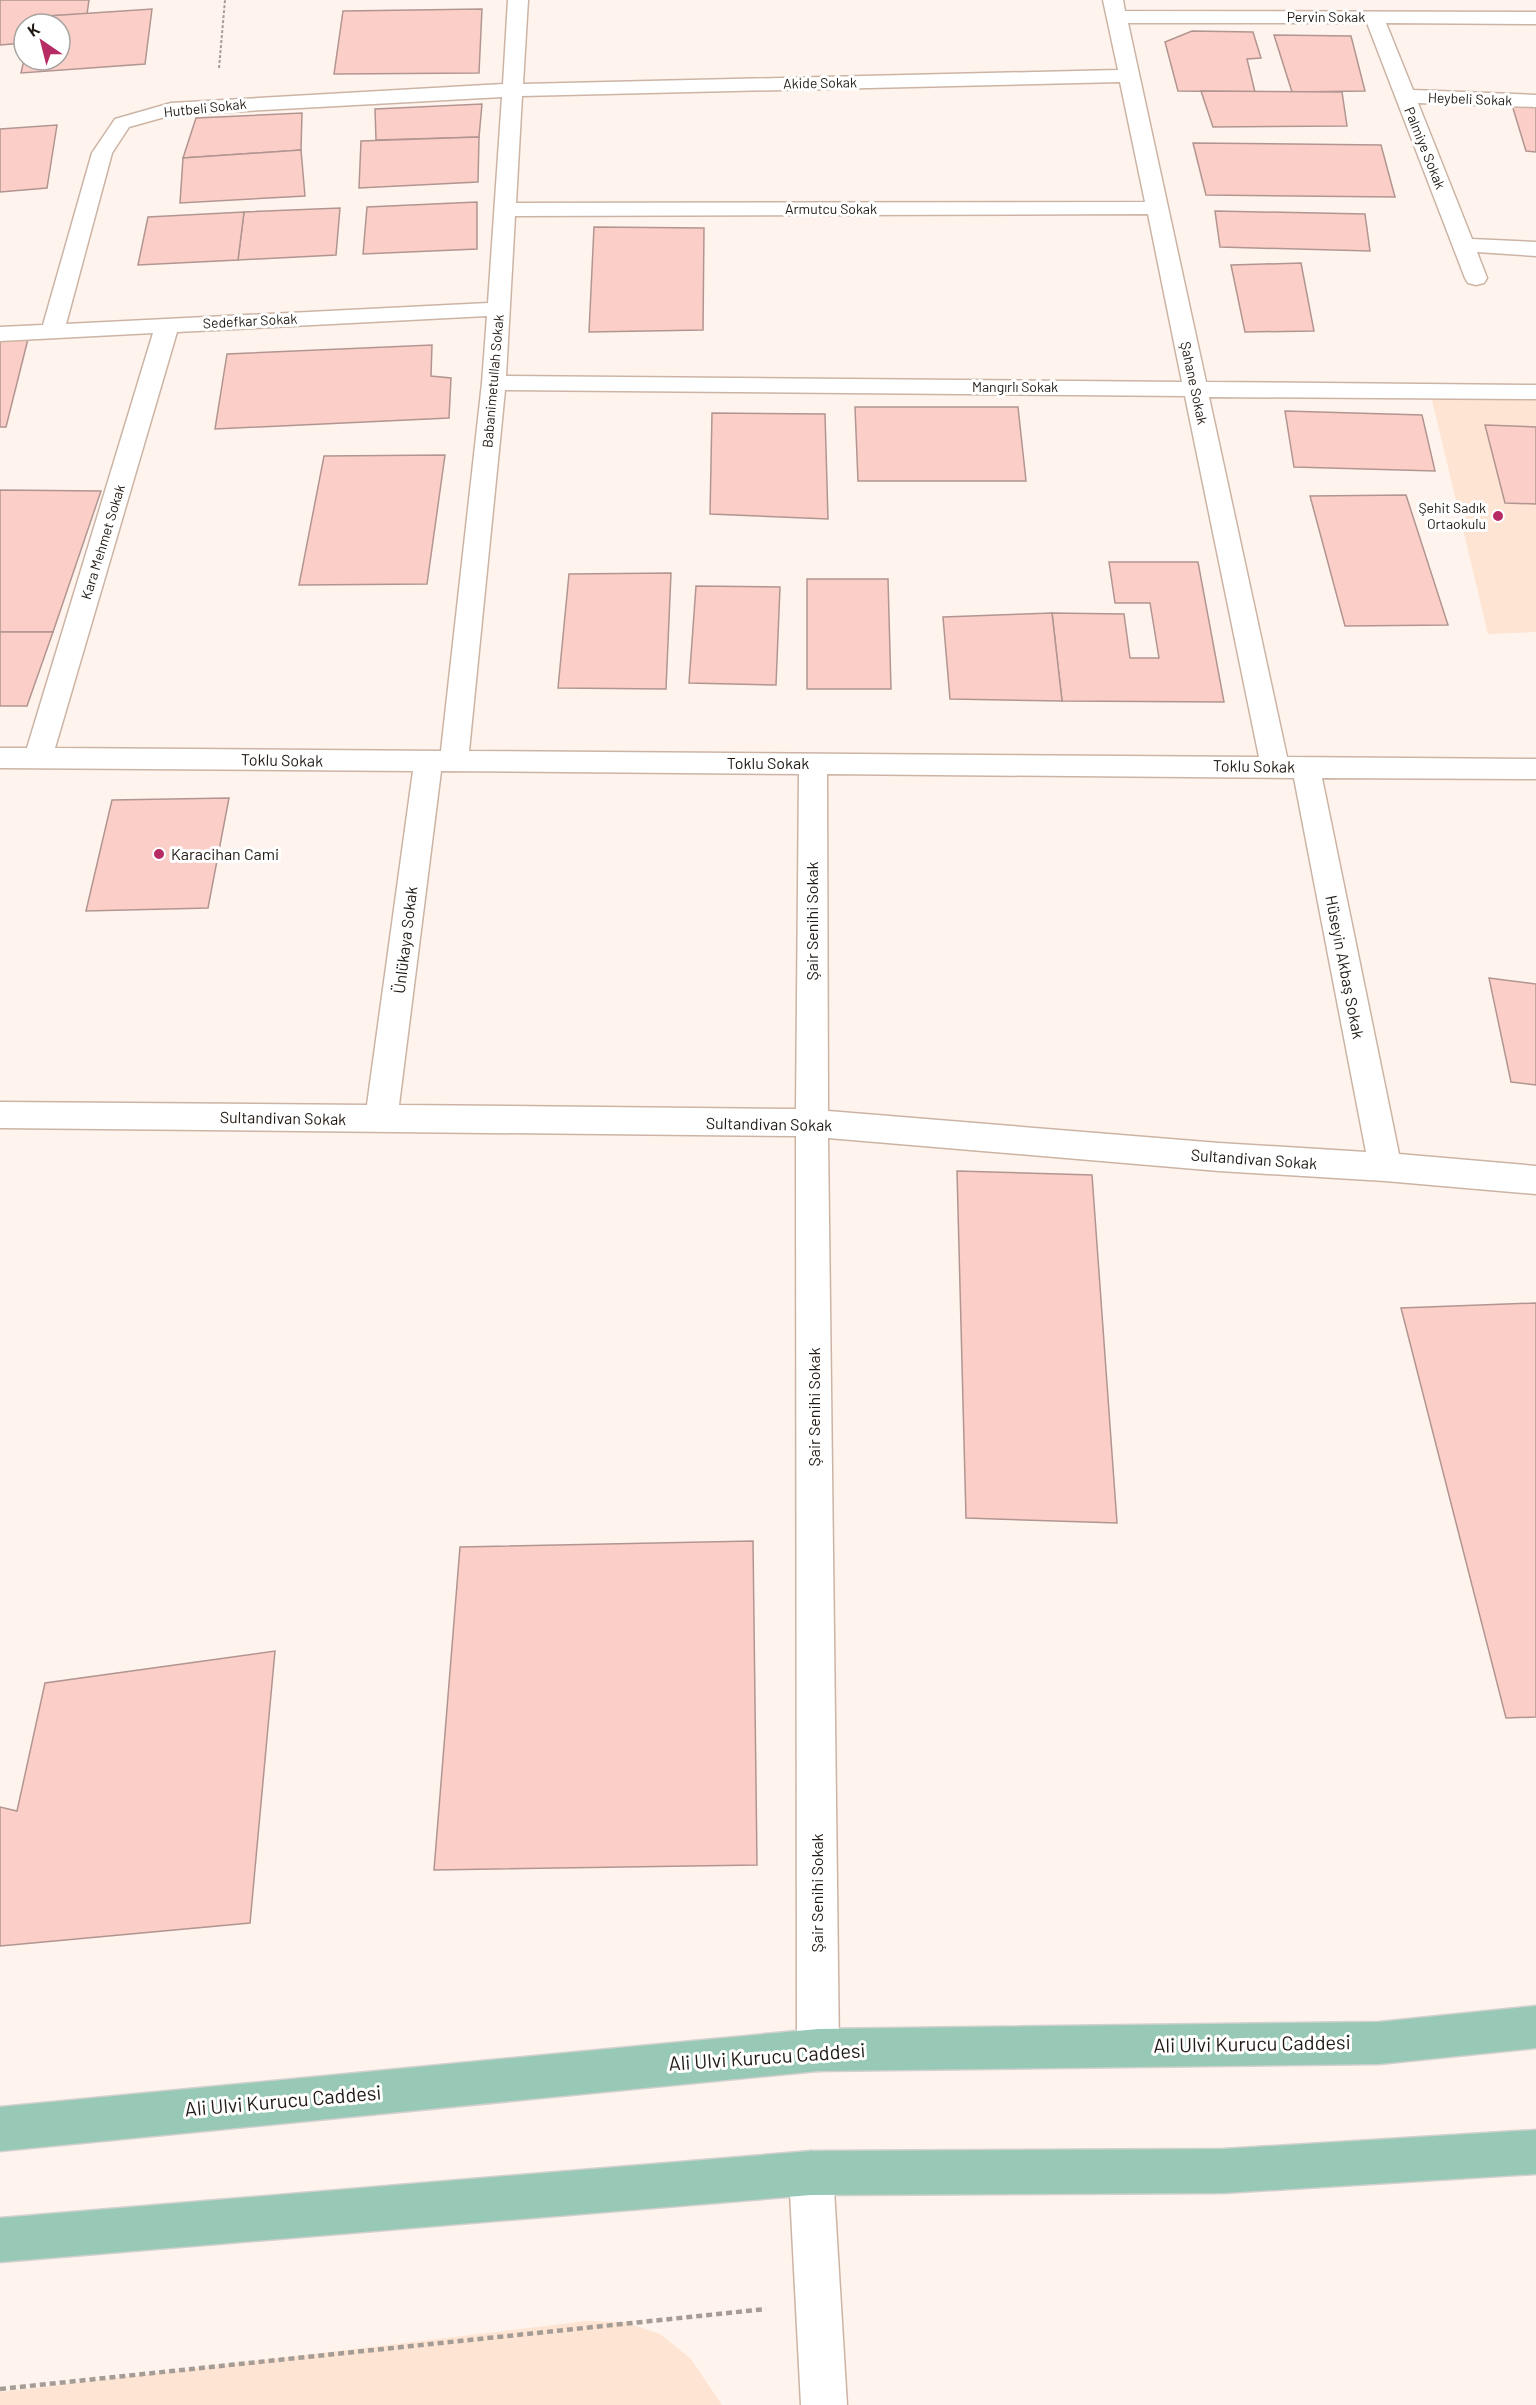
<svg xmlns="http://www.w3.org/2000/svg" width="1536" height="2405" viewBox="0 0 1536 2405" font-family="Barlow,sans-serif">
  <rect width="100%" height="100%" fill="#fef4ed"/>
  <g fill="#fee4d3">
    <path d="M1431,396L1536,400V632L1488,634Z"/>
    <path d="M586,2321L624,2322L660,2334L691,2359L722,2405H0V2392Z"/>
  </g>
  <g fill="#fbcfc8" stroke="#b29591" stroke-width="1.5">
    <path d="M0,0H89L87,14L32,17L31,24H24V43L0,45Z"/>
    <path d="M152,9L145,64L21,73L24,60H60V24H31L32,17Z"/>
    <path d="M482,9L479,73L334,74L343,11Z"/>
    <path d="M1192,31L1253,32L1261,58L1247,59L1255,92L1178,91L1165,42Z"/>
    <path d="M1274,35L1351,36L1365,91L1292,92Z"/>
    <path d="M1201,91L1342,92L1347,126L1213,127Z"/>
    <path d="M482,104L479,137L376,140L375,109Z"/>
    <path d="M1512,105L1536,106V152L1526,151Z"/>
    <path d="M302,113L301,150L183,158L196,118Z"/>
    <path d="M57,125L47,188L0,192V129Z"/>
    <path d="M479,137L478,182L359,188L361,141Z"/>
    <path d="M1193,143L1381,145L1395,197L1206,195Z"/>
    <path d="M301,150L305,196L180,203L183,158Z"/>
    <path d="M477,202V249L363,254L367,207Z"/>
    <path d="M340,208L336,255L238,260L244,212Z"/>
    <path d="M1215,211L1365,214L1370,251L1220,247Z"/>
    <path d="M244,212L238,260L138,265L148,217Z"/>
    <path d="M594,227L704,228L703,330L589,332Z"/>
    <path d="M1301,263L1314,331L1245,332L1231,265Z"/>
    <path d="M28,339L6,427H0V340Z"/>
    <path d="M432,345L431,376L451,378L449,418L215,429L227,354Z"/>
    <path d="M855,407H1018L1026,481H858Z"/>
    <path d="M1285,411L1422,415L1435,471L1294,467Z"/>
    <path d="M712,413L825,414L828,519L710,514Z"/>
    <path d="M1485,425L1536,427V504L1505,503Z"/>
    <path d="M445,455L427,584L299,585L324,456Z"/>
    <path d="M0,490L101,491L53,632H0Z"/>
    <path d="M1406,495L1448,625L1345,626L1310,496Z"/>
    <path d="M1109,562H1198L1224,702L1062,701L1052,613L1124,614L1130,658H1159L1150,603H1115Z"/>
    <path d="M671,573L666,689L558,688L569,574Z"/>
    <path d="M807,579H888L891,689H807Z"/>
    <path d="M696,586L780,587L776,685L689,683Z"/>
    <path d="M1052,613L1062,701L950,699L943,617Z"/>
    <path d="M0,632H53L27,706H0Z"/>
    <path d="M229,798L208,908L86,911L112,800Z"/>
    <path d="M1489,978L1536,984V1085L1511,1082Z"/>
    <path d="M957,1171L1092,1175L1117,1523L966,1518Z"/>
    <path d="M1536,1303V1717L1506,1718L1401,1308Z"/>
    <path d="M753,1541L757,1865L434,1870L460,1547Z"/>
    <path d="M275,1651L250,1923L0,1946V1807L17,1811L45,1683Z"/>
  </g>
  <g fill="none" stroke-linecap="round" stroke-linejoin="round">
    <defs>
      <g id="minor">
        <path d="M508,0H528L523,84L1118,70L1103,0H1123L1125,11L1536,12V24L1386,23L1413,90L1536,95V107L1418,103L1472,239L1536,242V256L1477,252L1487,278L1484,283L1476,285L1468,283L1465,278L1367,23H1128L1206,382L1536,385V399L1209,397L1287,757L1536,759V779L1322,778L1399,1154L1536,1166V1194L1385,1181L1219,1171L828,1138L839,2050L833,2065L818,2071L803,2065L797,2050L796,1136L0,1128V1102L367,1105L413,771L0,768V748H27L153,333L0,341V327L43,325L92,153L115,119L171,103L503,84ZM1120,82L1145,202L516,203L522,96ZM502,97L488,303L66,324L112,153L129,127L172,115ZM1148,214L1182,382L506,376L515,216ZM487,316L482,383L441,751L55,748L177,332ZM505,390L1185,396L1259,757L469,751ZM441,771L799,774L796,1109L399,1105ZM827,774L1294,778L1366,1152L1219,1143L828,1111Z"/>
        <path d="M811,2151L827,2157L833,2173L847,2405H801L789,2173L795,2157Z"/>
      </g>
      <g id="major">
        <path d="M1536,2006V2048L1379,2064L818,2071L0,2151V2107L818,2029L1379,2022Z"/>
        <path d="M1536,2130V2174L1223,2193L811,2195L0,2262V2218L811,2151L1223,2149Z"/>
      </g>
    </defs>
    <use href="#minor" stroke="#ccb4a4" stroke-width="3"/>
    <use href="#major" stroke="#d3d1d0" stroke-width="3"/>
    <path stroke="#a69c96" stroke-width="2" stroke-dasharray="3 2" stroke-linecap="butt" d="M219,68L225,0"/>
    <path stroke="#a69c96" stroke-width="4.5" stroke-dasharray="6 4" stroke-linecap="butt" d="M0,2389L766,2309"/>
    <use href="#minor" fill="#fff" fill-rule="evenodd"/>
    <use href="#major" fill="#98c9b7" fill-rule="evenodd"/>
  </g>
  <g fill="#b72b65" stroke="#fff" stroke-width="2">
    <circle cx="1498" cy="516" r="6"/>
    <circle cx="159" cy="854" r="6"/>
  </g>
  <g text-anchor="middle" stroke-width="6" stroke-linejoin="round" paint-order="stroke">
    <g font-size="14" fill="#221a14" stroke="#fff">
      <text x="1326" y="22">Pervin Sokak</text>
      <text transform="translate(820 83) rotate(-1)" y="5">Akide Sokak</text>
      <text transform="translate(1470 99) rotate(2)" y="5">Heybeli Sokak</text>
      <text transform="translate(205 108) rotate(-6)" y="5">Hutbeli Sokak</text>
      <text transform="translate(1425 148) rotate(68)" y="5">Palmiye Sokak</text>
      <text x="831" y="214">Armutcu Sokak</text>
      <text transform="translate(250 321) rotate(-3)" y="5">Sedefkar Sokak</text>
      <text transform="translate(493 381) rotate(-85)" y="5">Babanimetullah Sokak</text>
      <text transform="translate(1194 383) rotate(78)" y="5">Şahane Sokak</text>
      <text x="1015" y="392">Mangırlı Sokak</text>
      <text transform="translate(103 542) rotate(-73)" y="5">Kara Mehmet Sokak</text>
    </g>
    <g font-size="14" fill="#221a14" stroke="#fff" text-anchor="end">
      <text x="1486" y="513">Şehit Sadık<tspan x="1486" dy="16">Ortaokulu</tspan></text>
    </g>
    <g font-size="16" fill="#221a14" stroke="#fff">
      <text transform="translate(282 760) rotate(1)" y="6">Toklu Sokak</text>
      <text x="768" y="769">Toklu Sokak</text>
      <text transform="translate(1254 766) rotate(1)" y="6">Toklu Sokak</text>
      <text transform="translate(812 921) rotate(-90)" y="6">Şair Senihi Sokak</text>
      <text transform="translate(405 940) rotate(-83)" y="6">Ünlükaya Sokak</text>
      <text transform="translate(1345 967) rotate(79)" y="6">Hüseyin Akbaş Sokak</text>
      <text transform="translate(283 1118) rotate(1)" y="6">Sultandivan Sokak</text>
      <text transform="translate(769 1124) rotate(1)" y="6">Sultandivan Sokak</text>
      <text transform="translate(1254 1159) rotate(4)" y="6">Sultandivan Sokak</text>
      <text transform="translate(814 1407) rotate(-90)" y="6">Şair Senihi Sokak</text>
      <text transform="translate(817 1893) rotate(-90)" y="6">Şair Senihi Sokak</text>
    </g>
    <g font-size="16" fill="#221a14" stroke="#fff" text-anchor="start">
      <text x="171" y="860">Karacihan Cami</text>
    </g>
    <g font-size="20" fill="#221a14" stroke="#fff">
      <text transform="translate(1252 2044) rotate(-1)" y="7">Ali Ulvi Kurucu Caddesi</text>
      <text transform="translate(767 2057) rotate(-4)" y="7">Ali Ulvi Kurucu Caddesi</text>
      <text transform="translate(283 2101) rotate(-5)" y="7">Ali Ulvi Kurucu Caddesi</text>
    </g>
  </g>
  <g transform="translate(42 42) rotate(325)"><circle r="28" fill="#ffffff" stroke="#a7a3a1" stroke-width="1.5"/>
  <path d="M0-4.5L10 22L0 15L-10 22Z" fill="#b72b65"/>
  <text y="-9" font-size="16" font-weight="bold" text-anchor="middle" fill="#221a14">K</text>
  </g>
</svg>
